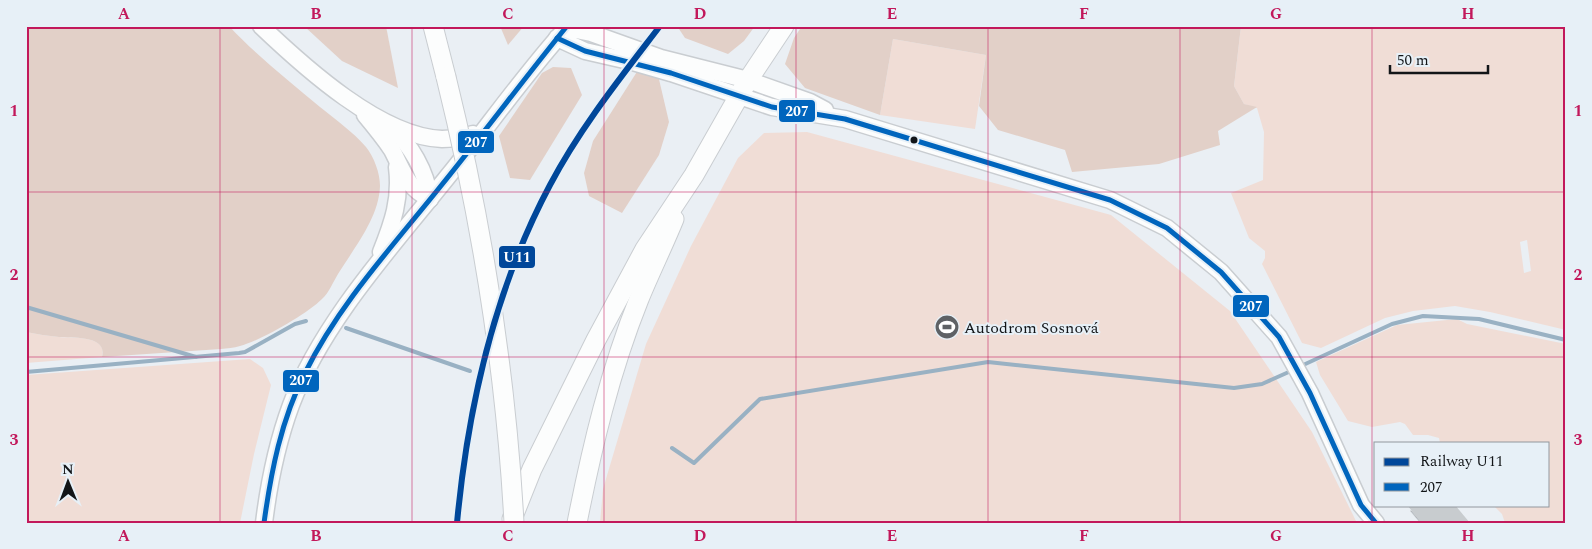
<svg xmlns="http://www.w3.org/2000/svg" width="1592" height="549" viewBox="0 0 1592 549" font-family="Spectral,serif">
  <defs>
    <filter id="shadow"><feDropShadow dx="3" dy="5.5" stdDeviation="0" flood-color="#0004"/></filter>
  </defs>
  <rect width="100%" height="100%" fill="#eaeff4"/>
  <g fill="#f0ddd6" fill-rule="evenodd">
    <path d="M1241,26H1566V330L1490,312L1455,306L1413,311L1385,318L1321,348L1302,343L1262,264L1265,258V251L1249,238L1231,193L1263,180L1264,132L1257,108L1244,104L1234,86ZM1527,240L1531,271L1524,273L1520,242Z"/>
    <path d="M893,39L986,55L975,129L880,115Z"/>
    <path d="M807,132L1111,215L1230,311L1312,432L1357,523H600L603,489L646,344L691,246L738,158L764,133Z"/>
    <path d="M1457,319L1467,324L1566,344V523H1505L1502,514L1493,505H1548V443H1440L1439,438L1428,435H1413L1405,424L1400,422L1372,427L1348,421L1320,375L1316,362L1397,325Z"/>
    <path d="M26,332C37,334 48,336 59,337C72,338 108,335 102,357L26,363Z"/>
    <path d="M250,359L263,368L271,385L254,454L240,523H26V375Z"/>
  </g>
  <g fill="#e2d0c8">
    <path d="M26,26H229C257,56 289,81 320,107C335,119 353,132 366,147C374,157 380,173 380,186C379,218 354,248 338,274C333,282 329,293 322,299C307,314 260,341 240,346C234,348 227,348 221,349L102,357C108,335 72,338 59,337C48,336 37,334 26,332Z"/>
    <path d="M304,26H386L398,88L342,61Z"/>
    <path d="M500,26H524L508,45Z"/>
    <path d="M677,26H755L744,41L728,54L685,38Z"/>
    <path d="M802,26H1241L1234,86L1244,104L1257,107L1218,131L1220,145L1159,164L1072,172L1065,150L998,130L979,106L986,55L893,39L880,115L805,88L785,64L794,38Z"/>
    <path d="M553,67L571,68L582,95L530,180L510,178L499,136L542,73Z"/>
    <path d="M640,67L658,75L669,122L659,155L622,213L589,196L584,173L593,141Z"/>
  </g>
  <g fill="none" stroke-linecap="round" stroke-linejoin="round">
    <g stroke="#99b1c3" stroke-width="4">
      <path d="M26,307L196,357"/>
      <path d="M346,328L470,371"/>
      <path d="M1301,366L1392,324L1423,316L1479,319L1566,340"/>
      <path d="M26,372L239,353L245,352L295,324L306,321"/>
      <path d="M672,448L694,463L760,399L988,362L1234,388L1262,384L1291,371"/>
    </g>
  </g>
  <path fill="#c8cccf" filter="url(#shadow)" d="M1407,505H1455L1470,523H1422Z"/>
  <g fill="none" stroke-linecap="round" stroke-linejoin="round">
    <defs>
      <g id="secondary">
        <path d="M261,26C304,67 381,137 442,139C452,139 463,137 473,134"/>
        <path d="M557,38L585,51L633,62L671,73L772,107L845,119L1110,200L1167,228L1221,272L1279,337L1310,393L1361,505L1376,523"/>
        <path d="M365,115C375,127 384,138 392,150C403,171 407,188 430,199"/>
        <path d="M390,126C411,145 426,171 430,199"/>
        <path d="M381,252C393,222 401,199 397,167"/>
        <path d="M264,523C269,482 277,443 291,405C322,322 394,244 449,175C487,128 522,78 562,33L576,30L591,33L661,58L748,80L810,102L825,110"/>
      </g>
      <g id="primary">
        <path d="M433,26L446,77"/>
        <path d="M512,519L532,469L596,340L645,249L694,175L748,80L784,26"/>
        <path d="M577,523C592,447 610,371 639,299C650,272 663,246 674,219"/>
      </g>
    </defs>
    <use href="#secondary" stroke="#c9cdd1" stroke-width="19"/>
    <use href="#primary" stroke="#c9cdd1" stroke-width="21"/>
    <use href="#secondary" stroke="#fcfdfd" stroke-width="16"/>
    <use href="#primary" stroke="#fcfdfd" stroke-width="19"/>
    <defs>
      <path id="primary-bridge" d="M446,77C482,223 506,372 514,523"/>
    </defs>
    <use href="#primary-bridge" stroke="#c9cdd1" stroke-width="21" stroke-linecap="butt"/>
    <use href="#primary-bridge" stroke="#fcfdfd" stroke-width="19"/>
    <defs>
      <g id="bus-1">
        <path d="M557,38L585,51L671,73L772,107L845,119L1110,200L1167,228L1221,272L1279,337L1310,393L1361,505L1376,523"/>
        <path d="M264,523C271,472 281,420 305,373C339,304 392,247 440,187C483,134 524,79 567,26"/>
      </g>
    </defs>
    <use href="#bus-1" stroke="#e7f0f7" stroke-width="9"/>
    <use href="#bus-1" stroke="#0065bd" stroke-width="5"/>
    <defs>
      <path id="rail-1" d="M457,523C468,405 494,290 550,185C580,128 621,77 660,26"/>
    </defs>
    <use href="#rail-1" stroke="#e7f0f7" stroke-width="10"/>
    <use href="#rail-1" stroke="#00479a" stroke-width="6"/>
  </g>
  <path fill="none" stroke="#c2185b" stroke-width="1" stroke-opacity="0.55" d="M220,26V523M412,26V523M604,26V523M796,26V523M988,26V523M1180,26V523M1372,26V523M26,192H1566M26,357H1566"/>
  <defs>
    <symbol id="stadium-disc" viewBox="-11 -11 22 22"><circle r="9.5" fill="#5e6165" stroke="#e7f0f7"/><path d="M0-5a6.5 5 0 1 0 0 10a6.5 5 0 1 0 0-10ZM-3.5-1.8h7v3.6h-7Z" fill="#fff"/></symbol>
  </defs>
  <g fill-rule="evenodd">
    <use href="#stadium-disc" x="933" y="313" width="28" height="28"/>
  </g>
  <circle fill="#121518" stroke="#e7f0f7" stroke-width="2" cx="914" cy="140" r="4.5"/>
  <g text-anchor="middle" stroke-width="4" stroke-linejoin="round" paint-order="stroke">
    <g font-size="16" fill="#121518" stroke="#e7f0f7" text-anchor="start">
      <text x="964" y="333">Autodrom Sosnová</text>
    </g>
  </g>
  <g stroke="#e7f0f7" stroke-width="2">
    <rect x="778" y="99" width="38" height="24" rx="5" fill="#0065bd"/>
    <rect x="457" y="130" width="38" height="24" rx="5" fill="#0065bd"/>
    <rect x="498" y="245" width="38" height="24" rx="5" fill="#00479a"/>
    <rect x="1232" y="294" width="38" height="24" rx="5" fill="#0065bd"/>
    <rect x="282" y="369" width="38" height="24" rx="5" fill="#0065bd"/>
  </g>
  <g font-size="14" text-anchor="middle" font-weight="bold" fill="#fff">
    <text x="797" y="116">207</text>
    <text x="476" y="147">207</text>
    <text x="517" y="262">U11</text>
    <text x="1251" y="311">207</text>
    <text x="301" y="385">207</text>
  </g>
  <rect width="1592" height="549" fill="none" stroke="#e7f0f7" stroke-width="55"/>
  <rect x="1374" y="442" width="175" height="65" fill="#e7f0f7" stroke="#92989e"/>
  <rect x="1384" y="458" width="25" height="8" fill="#00479a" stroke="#92989e"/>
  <text x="1420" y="466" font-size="15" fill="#121518">Railway U11</text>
  <rect x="1384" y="483" width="25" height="8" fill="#0065bd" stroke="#92989e"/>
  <text x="1420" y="492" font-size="15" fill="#121518">207</text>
  <g transform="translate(68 482) rotate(359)" stroke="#e7f0f7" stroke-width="4" paint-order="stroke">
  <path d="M0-4L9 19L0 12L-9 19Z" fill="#121518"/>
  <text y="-8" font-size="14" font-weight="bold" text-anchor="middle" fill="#121518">N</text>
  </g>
  <path d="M1390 65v8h98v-8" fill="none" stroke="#121518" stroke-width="2.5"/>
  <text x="1397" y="65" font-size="15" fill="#121518" stroke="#e7f0f7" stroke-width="4" paint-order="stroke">50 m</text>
  <rect x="28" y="28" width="1536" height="494" fill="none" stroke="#c2185b" stroke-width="2"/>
  <g font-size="16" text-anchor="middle" font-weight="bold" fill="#c2185b">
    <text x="124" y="19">A</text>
    <text x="316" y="19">B</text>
    <text x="508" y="19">C</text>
    <text x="700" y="19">D</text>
    <text x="892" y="19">E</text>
    <text x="1084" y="19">F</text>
    <text x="1276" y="19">G</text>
    <text x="1468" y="19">H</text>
    <text x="14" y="116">1</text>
    <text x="1578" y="116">1</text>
    <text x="14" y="280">2</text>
    <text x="1578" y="280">2</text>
    <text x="14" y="445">3</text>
    <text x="1578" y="445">3</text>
    <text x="124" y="541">A</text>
    <text x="316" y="541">B</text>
    <text x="508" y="541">C</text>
    <text x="700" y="541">D</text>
    <text x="892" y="541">E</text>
    <text x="1084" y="541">F</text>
    <text x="1276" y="541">G</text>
    <text x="1468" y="541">H</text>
  </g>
</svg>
